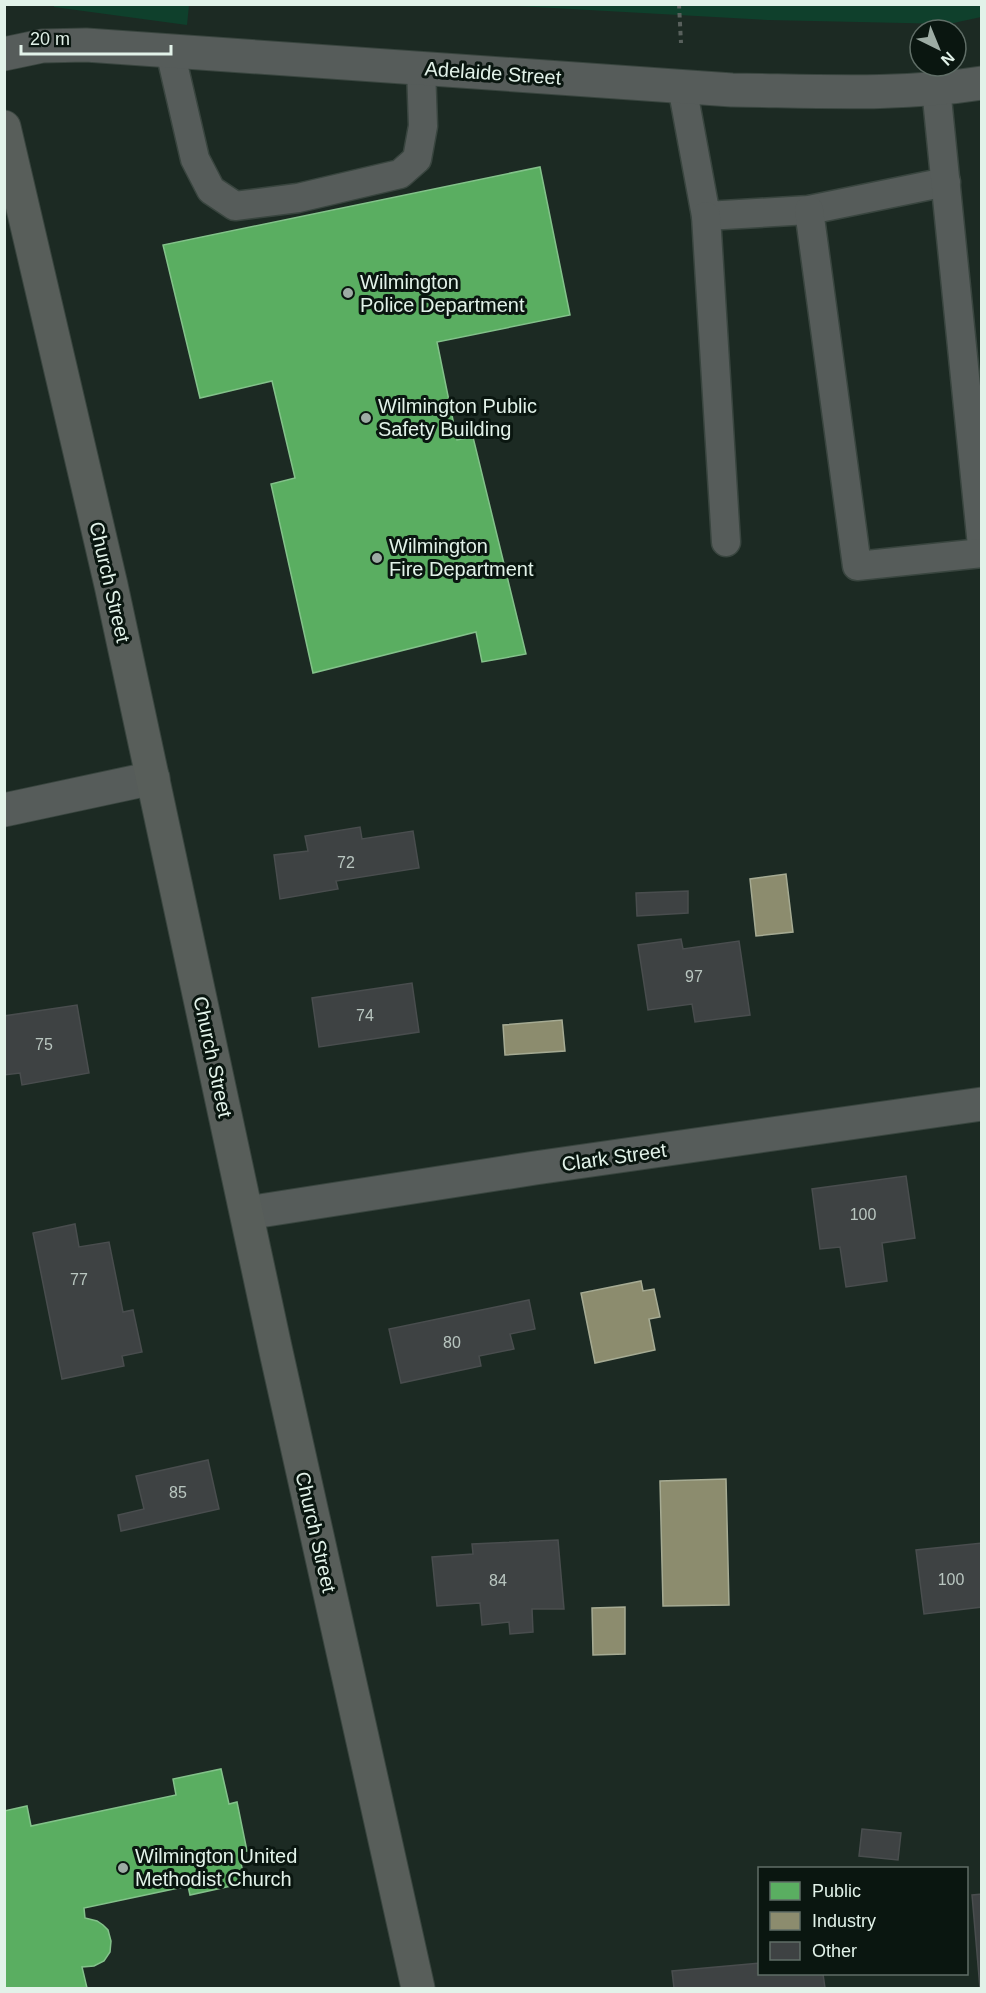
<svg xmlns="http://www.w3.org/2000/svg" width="986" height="1993" viewBox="0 0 986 1993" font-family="Helvetica,sans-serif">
  <rect width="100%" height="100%" fill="#1c2a23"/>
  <g fill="#0f402c">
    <path d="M981,4V17L949,24L768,20L500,5Z"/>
    <path d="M54,5V4L189,5L187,25L54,7Z"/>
  </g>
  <g fill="#5aae61" stroke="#83c28a" stroke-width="1.5">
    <path d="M540,167L570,315L437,342L457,440L473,437L526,654L482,662L476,632L313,673L271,484L295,478L272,381L200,398L163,245Z"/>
    <path d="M221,1769L229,1804L237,1802L247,1851L239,1853L245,1883L190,1895L188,1886L84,1908L85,1918L97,1921L103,1925L108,1930L111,1941L110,1952L104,1961L94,1966L82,1967L87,1988H4V1811L27,1806L31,1826L176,1795L173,1779Z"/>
  </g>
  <g fill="#8c8c6e" stroke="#a6ab93" stroke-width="1.5">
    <path d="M786,874L793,932L756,936L750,879Z"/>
    <path d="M562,1020L565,1051L505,1055L503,1025Z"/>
    <path d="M641,1281L643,1291L654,1289L660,1317L649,1319L655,1350L595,1363L581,1293Z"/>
    <path d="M726,1479L729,1605L663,1606L660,1481Z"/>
    <path d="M625,1607V1654L593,1655L592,1608Z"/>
  </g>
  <g fill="#3e4243" stroke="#494d4e" stroke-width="1.5">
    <path d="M360,827L362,839L413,831L419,868L336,881L338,889L280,899L274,855L308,851L305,836Z"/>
    <path d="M688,891V913L637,916L636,893Z"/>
    <path d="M681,939L683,949L739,941L750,1015L695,1022L692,1004L648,1010L638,945Z"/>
    <path d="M412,983L419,1032L319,1047L312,998Z"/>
    <path d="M77,1005L89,1073L22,1085L20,1073L4,1075V1016Z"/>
    <path d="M906,1176L915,1238L882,1243L887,1281L846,1287L840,1247L820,1249L812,1189Z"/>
    <path d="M75,1224L79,1247L109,1242L123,1312L133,1310L142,1352L122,1356L124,1366L62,1379L33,1233Z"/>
    <path d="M529,1300L535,1329L510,1334L514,1349L479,1356L481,1366L401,1383L389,1329Z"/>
    <path d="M208,1460L219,1509L121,1531L118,1515L144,1509L136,1476Z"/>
    <path d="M558,1540L564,1609H532L533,1632L510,1634L509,1622L482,1625L480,1603L437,1606L432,1557L473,1554L472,1544Z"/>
    <path d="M982,1543V1607L924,1614L916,1550Z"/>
    <path d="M862,1829L901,1833L898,1860L859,1856Z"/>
    <path d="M982,1894V1988H980L972,1895Z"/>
    <path d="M760,1963V1974H823L825,1988H674L672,1971Z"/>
  </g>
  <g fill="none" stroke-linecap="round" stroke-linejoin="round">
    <defs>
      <g id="lane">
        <path d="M170,51L195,159L211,190L235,206L298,198L400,174L417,159L423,126L421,68"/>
        <path d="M682,86L706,216L809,210L946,182"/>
        <path d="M936,88L982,546"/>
        <path d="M809,210L857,566L982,553"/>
        <path d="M706,216L726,542"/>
      </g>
      <g id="street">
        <path d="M4,54L42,46L86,45L732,90C815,91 900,96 982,83"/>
        <path d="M4,810L153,778"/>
        <path d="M247,1213L535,1168L982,1104"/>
      </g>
      <path id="secondary" d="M4,127L111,585L275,1347L418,1988"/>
    </defs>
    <use href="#lane" stroke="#39453f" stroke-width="31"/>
    <use href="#street" stroke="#39453f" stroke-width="35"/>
    <use href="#secondary" stroke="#39453f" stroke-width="35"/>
    <path stroke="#58605c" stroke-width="4" stroke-dasharray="4.5 4.5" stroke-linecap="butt" d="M679,4L681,43"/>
    <use href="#lane" stroke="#565c5a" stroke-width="28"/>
    <use href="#street" stroke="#565c5a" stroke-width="33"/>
    <use href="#secondary" stroke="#585e5a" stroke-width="33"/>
  </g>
  <g fill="#9daca4" stroke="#0a1610" stroke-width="2">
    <circle cx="348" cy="293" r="6"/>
    <circle cx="366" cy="418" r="6"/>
    <circle cx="377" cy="558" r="6"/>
    <circle cx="123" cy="1868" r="6"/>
  </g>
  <g text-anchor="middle" stroke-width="6" stroke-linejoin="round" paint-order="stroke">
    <g font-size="16" fill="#b9c6c0">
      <text x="346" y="868">72</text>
      <text x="694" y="982">97</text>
      <text x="365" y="1021">74</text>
      <text x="44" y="1050">75</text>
      <text x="863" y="1220">100</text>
      <text x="79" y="1285">77</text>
      <text x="452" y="1348">80</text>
      <text x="178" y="1498">85</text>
      <text x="951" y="1585">100</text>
      <text x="498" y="1586">84</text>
    </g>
    <g font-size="20" fill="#e2f2e9" stroke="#0a1610">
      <text transform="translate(493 73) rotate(4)" y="7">Adelaide Street</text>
      <text transform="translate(110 582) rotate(77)" y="7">Church Street</text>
      <text transform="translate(213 1057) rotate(78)" y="7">Church Street</text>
      <text transform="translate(614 1157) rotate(-8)" y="7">Clark Street</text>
      <text transform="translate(316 1532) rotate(77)" y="7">Church Street</text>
    </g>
    <g font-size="20" fill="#e2f2e9" stroke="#0a1610" text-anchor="start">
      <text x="360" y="289">Wilmington<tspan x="360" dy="23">Police Department</tspan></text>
      <text x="378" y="413">Wilmington Public<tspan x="378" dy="23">Safety Building</tspan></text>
      <text x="389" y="553">Wilmington<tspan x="389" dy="23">Fire Department</tspan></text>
      <text x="135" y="1863">Wilmington United<tspan x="135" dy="23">Methodist Church</tspan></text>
    </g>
  </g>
  <rect width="986" height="1993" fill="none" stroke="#e2f2e9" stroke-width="12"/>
  <rect x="758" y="1867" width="210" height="108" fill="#0a1610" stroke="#606e67" stroke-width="1.5"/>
  <rect x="770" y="1882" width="30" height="18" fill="#5aae61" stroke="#606e67" stroke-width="1.5"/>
  <text x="812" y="1897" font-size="18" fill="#e2f2e9">Public</text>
  <rect x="770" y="1912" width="30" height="18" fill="#8c8c6e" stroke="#606e67" stroke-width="1.5"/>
  <text x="812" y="1927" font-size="18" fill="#e2f2e9">Industry</text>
  <rect x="770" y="1942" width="30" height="18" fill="#3e4243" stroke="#606e67" stroke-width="1.5"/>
  <text x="812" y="1957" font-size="18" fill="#e2f2e9">Other</text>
  <g transform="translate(938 48) rotate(137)"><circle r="28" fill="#0a1610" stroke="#606e67" stroke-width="1.5"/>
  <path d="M0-4.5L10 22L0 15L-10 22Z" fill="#9daca4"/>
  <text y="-9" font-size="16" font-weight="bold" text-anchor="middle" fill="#e2f2e9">N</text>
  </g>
  <path d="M21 45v9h150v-9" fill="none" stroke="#e2f2e9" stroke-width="3"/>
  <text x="30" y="45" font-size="18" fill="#e2f2e9" stroke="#0a1610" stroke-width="4.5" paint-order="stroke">20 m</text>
</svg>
